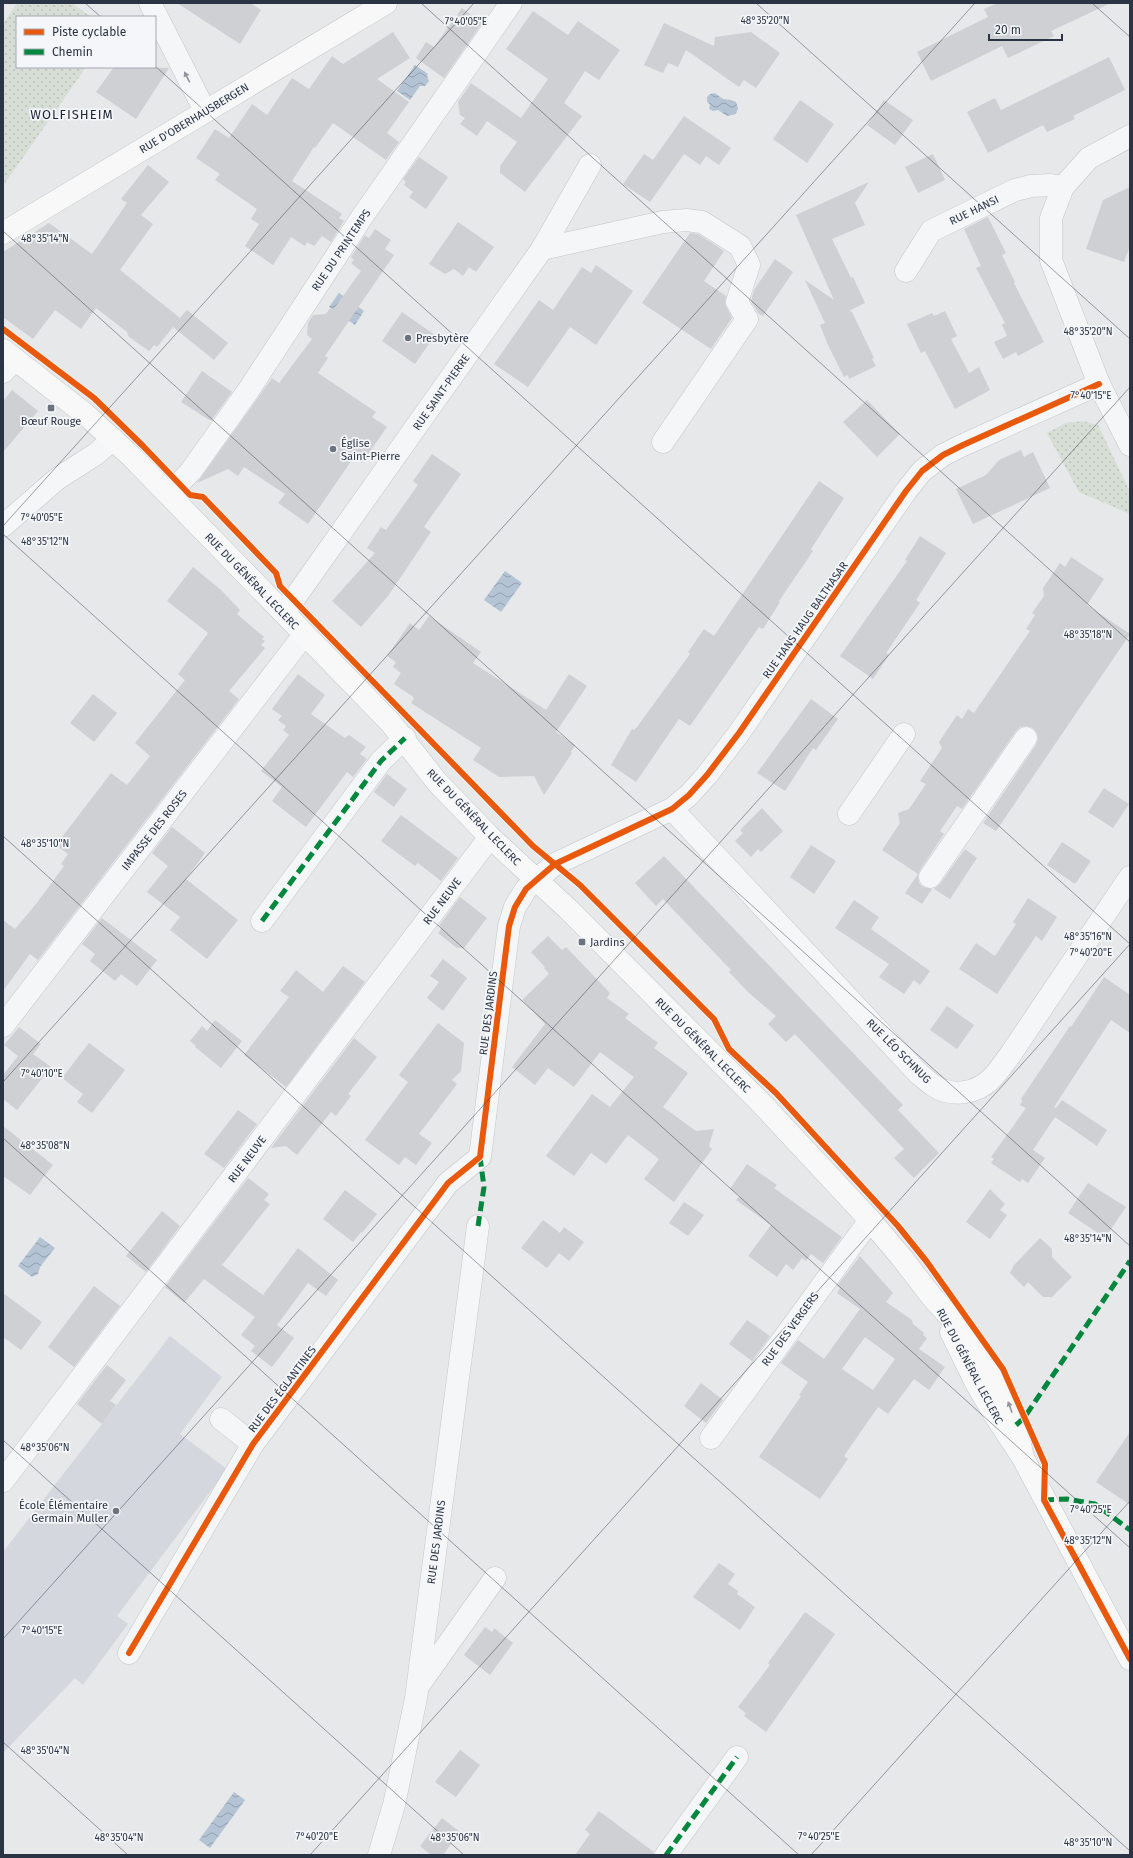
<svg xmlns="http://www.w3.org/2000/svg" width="1133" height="1858" viewBox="0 0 1133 1858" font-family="'Fira Sans',sans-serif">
  <defs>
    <pattern id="grass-dots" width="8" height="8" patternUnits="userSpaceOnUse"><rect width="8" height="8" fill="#d6ded6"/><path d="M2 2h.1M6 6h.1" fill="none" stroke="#b8bfb9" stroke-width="1.8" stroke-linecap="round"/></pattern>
    <pattern id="water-waves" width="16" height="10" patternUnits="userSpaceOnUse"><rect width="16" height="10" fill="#b4c4d5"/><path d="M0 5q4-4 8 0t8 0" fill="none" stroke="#93a0af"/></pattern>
  </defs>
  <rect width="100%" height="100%" fill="#e6e8ea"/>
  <path fill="#d4d7dd" d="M170,1336L222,1377L180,1434L227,1469L117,1616L128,1624L83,1685L75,1678L3,1753V1552Z"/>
  <g fill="url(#grass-dots)">
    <path d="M17,3H72L91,17H17V67H86L3,186V24Z"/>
    <path d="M1083,421L1098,425L1130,492V514L1079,492L1047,433L1066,423Z"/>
  </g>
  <g fill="url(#water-waves)">
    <path d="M415,65L428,74L427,76L429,81L425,86H420L410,100L397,91Z"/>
    <path d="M715,93L723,99L731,100L736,102L738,108L736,114L727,116L718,110L713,111L709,109L710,105L707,101V97L710,94Z"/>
    <path d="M339,293L364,311L355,325L329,307Z"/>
    <path d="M505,571L522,583L501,612L484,600Z"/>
    <path d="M40,1237L55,1248L40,1267L38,1274L32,1277L18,1266Z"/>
    <path d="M234,1792L245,1800L210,1848L199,1840Z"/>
  </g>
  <g fill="#ced0d3" fill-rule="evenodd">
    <path d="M177,3H250L261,10L240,44Z"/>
    <path d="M998,3H1111L1051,31L1054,36L1008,58L1002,46L931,81L917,52L988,17L984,9Z"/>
    <path d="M462,8L482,23L444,78L416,58L426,42L434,47Z"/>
    <path d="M533,11L568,35L578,21L620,50L599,80L585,71L564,103L582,116L525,192L500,173V166L517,142L487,121L477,136L460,124L465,118L460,115L458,102L471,83L521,118L548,79L506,49Z"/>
    <path d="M664,23L714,46L715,37L751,32L780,53L756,88L744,80L739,87L686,50L678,67L668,63L663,73L644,65Z"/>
    <path d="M393,32L410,58L377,79L409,102L387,133L399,142L386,160L333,123L315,148L314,147L292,181L342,214L339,218L344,221L331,242L322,236L314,246L307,242L305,246L291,237L273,265L245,246L259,224L251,219L257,209L215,180L220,174L196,158L215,129L229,138L252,104L267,115L292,78L309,89L332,56L343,64Z"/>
    <path d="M1109,57L1125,90L1073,116L1075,119L1047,132L1043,125L988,153L967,112L995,98L1001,110Z"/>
    <path d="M114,67L169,68L136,119L96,92Z"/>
    <path d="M800,100L834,124L807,163L773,139Z"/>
    <path d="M884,100L913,120L895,145L867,125Z"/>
    <path d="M684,116L731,148L719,165L706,156L700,165L684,154L650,202L623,184L644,154L653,160Z"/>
    <path d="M933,154L945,180L918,193L905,167Z"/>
    <path d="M419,157L448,177L426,209L409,197L413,192L404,185L406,182L403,179Z"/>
    <path d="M148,165L169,182L141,215L153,224L120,270L180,318L187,310L228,343L214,360L173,327L157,347L154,345L149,351L129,337L127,332L96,308L81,329L55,310L33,339L3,317V252L49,223L92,254L127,203L121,199Z"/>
    <path d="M869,182L855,203L865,225L832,239L851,278L853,277L865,303L849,311L852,312L874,358L872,359L876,366L849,379L848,375L844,377L828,345L820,325L825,323L805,280L834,300L796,215Z"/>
    <path d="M1130,187V246L1124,262L1086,249L1103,200Z"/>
    <path d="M988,217L1006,253L1002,255L1015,282L1014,283L1044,342L1018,356L1016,352L1003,359L994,342L1007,336L1002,325L1005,323L976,268L981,266L964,229Z"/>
    <path d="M458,222L494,247L476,272L469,267L463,276L454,269L445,274L429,264Z"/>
    <path d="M375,229L391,240L385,249L394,255L325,356L328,358L318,373L376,412L372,417L387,427L362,463L354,457L308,524L278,503L285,494L244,467L238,476L228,469L197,483L272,378L279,383L312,339L307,335L308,323L313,315L326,314L330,308L333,310L361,271L351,263L354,260L351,257L365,235L369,238Z"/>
    <path d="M690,233L698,234L724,251L704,281L726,296L725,304L732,318L711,349L642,303Z"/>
    <path d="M775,259L793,272L763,316L758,313L751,301L754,290Z"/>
    <path d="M596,265L633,291L596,345L570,327L528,387L494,364L539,300L553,310L582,267L591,273Z"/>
    <path d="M945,311L957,336L951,339L969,373L979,367L990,390L955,409L925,351L921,353L907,324L932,313L934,316Z"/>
    <path d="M402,312L435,335L415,364L382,341Z"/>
    <path d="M202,371L232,392L211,421L181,402Z"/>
    <path d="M12,390L38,411L3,452V401Z"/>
    <path d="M867,400L900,434L877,457L843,422Z"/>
    <path d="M1021,450L1024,457L1033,452L1050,488L973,524L956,489L986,475L999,460Z"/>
    <path d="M432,454L461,474L424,527L431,532L388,596L361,627L332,601L375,553L367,548L381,527L386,530L418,485L413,481Z"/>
    <path d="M819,481L844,498L811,549L813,551L779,601L780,602L763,629L759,627L690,726L679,719L636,782L611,765L632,729L634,730L637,727L690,654L688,652L704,629L714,636Z"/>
    <path d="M920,536L946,553L916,600L920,603L886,653L889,655L873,679L840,656L907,561L905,560Z"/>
    <path d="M1071,557L1104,579L1087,605L1130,634L996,831L983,823L1036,745L1038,739L1037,733L1033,728L1027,726L1020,727L1016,731L962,809L957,806L940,831L944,834L920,870L918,876L919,883L923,887L932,889L922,904L905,893L918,874L882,850L900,823L898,813L909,809L926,784L920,781L942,748L939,742L957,715L962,719L968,709L974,713L1030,631L1026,629L1035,615L1032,613L1044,596L1043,588L1060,563L1065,567Z"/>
    <path d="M193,567L221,590L240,610L237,614L264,637L262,639L265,641L261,645L265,648L229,691L239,699L38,960L30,954L3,991V920L15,929L36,904L64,866L61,864L68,854L56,845L111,773L127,785L150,756L135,743L185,680L178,674L208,633L167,601Z"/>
    <path d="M429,616L481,652L473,663L546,710L569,674L587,686L556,732L575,745L571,752L572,753L544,795L534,776L499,777L473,760L481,748L411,703L414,699L412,696L394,684L401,673L393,667L396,662L387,656L410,623L419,630Z"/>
    <path d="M298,674L325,695L311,714L345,738L349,735L366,747L360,754L367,759L353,777L347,772L306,827L272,801L282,787L261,771L289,735L283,730L286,726L278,720L282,716L272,709Z"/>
    <path d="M93,694L117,713L94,742L70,723Z"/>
    <path d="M811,699L838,719L816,750L813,748L785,791L757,773Z"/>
    <path d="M387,774L407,789L394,807L374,792Z"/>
    <path d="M1104,788L1129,804L1113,828L1088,812Z"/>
    <path d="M762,808L783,831L761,852L758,849L751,857L735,841L743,833L740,830Z"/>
    <path d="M401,815L458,858L441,881L418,863L415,866L381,841Z"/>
    <path d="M172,827L205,853L186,879L238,920L207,959L170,930L180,917L147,892L168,866L152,853Z"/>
    <path d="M1062,842L1091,861L1075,884L1047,865Z"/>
    <path d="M811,845L836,861L814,894L790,877Z"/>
    <path d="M965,849L977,858L950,899L934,889L940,884Z"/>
    <path d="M664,856L903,1105L898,1110L939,1153L914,1178L894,1158L904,1149L795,1034L786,1042L768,1024L776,1016L748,992L729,972L731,970L663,899L656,906L635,883Z"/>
    <path d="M460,897L487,918L464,948H457L438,933L442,928L439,926Z"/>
    <path d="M1028,898L1057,917L1042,941L1036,936L997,994L959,969L976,943L995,956L1016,924L1013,922Z"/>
    <path d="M854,900L879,917L871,929L930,971L920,985L914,980L904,994L879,977L889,964L835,928Z"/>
    <path d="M102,918L157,960L137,986L121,974L115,981L90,961L95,954L82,944Z"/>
    <path d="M548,936L562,950L566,947L567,948L610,993L607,998L629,1014L625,1018L658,1043L654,1048L688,1073L663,1107L696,1131L714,1129L709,1146L712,1149L674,1202L644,1179L659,1159L628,1135L606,1164L591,1153L574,1176L546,1156L592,1094L610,1107L634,1077L600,1052L574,1087L548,1068L535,1085L512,1067L545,1024L522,1000L549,974L544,968L545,967L531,952Z"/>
    <path d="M443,959L467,978L443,1011L427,998L439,982L430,976Z"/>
    <path d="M343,966L365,982L286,1087L244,1055L289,997L280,991L296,970L323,992Z"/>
    <path d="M1104,977L1130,995V1033L1111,1020L1054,1107L1056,1108L1062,1100L1107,1130L1097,1146L1055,1117L1033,1150L1045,1158L1028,1183L1022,1179L1020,1182L991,1163L994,1159L991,1157L1026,1108L1020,1105L1022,1101L1021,1099L1070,1026L1071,1027Z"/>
    <path d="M947,1006L974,1025L957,1049L930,1030Z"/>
    <path d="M215,1020L242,1041L221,1068L195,1047L196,1046L190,1041L202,1026L207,1031Z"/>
    <path d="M438,1023L464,1043L461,1071L452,1080L457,1084L419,1134L432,1143L416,1165L405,1157L399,1165L365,1140L408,1082L399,1075Z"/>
    <path d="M19,1027L41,1044L33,1054L51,1067L17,1110L3,1099V1075L18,1056L4,1045Z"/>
    <path d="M354,1038L377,1057L348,1094L351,1096L336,1116L331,1112L297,1155L286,1146L271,1148Z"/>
    <path d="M89,1043L125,1070L92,1113L77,1102L83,1094L62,1078Z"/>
    <path d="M238,1110L257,1124L224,1168L204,1154Z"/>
    <path d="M3,1126L53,1165L30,1195L3,1176Z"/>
    <path d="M747,1164L777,1185L774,1188L842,1237L823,1263L811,1254L806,1261L802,1258L793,1270L786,1264L777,1277L748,1256L771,1225L736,1200L740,1196L730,1189Z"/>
    <path d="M248,1178L269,1194L264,1200L270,1204L222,1265L263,1295L298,1248L338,1280L326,1296L308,1283L277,1325L294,1338L272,1367L251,1351L255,1346L241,1335L255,1317L204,1279L184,1303L165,1287Z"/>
    <path d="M1088,1183L1126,1207L1105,1238L1068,1213Z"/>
    <path d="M990,1189L1005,1204L1000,1210L1007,1215L990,1239L966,1222Z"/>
    <path d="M345,1190L377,1214L362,1233L361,1232L353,1242L323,1219Z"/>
    <path d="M684,1202L704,1215L688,1236L669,1223Z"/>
    <path d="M162,1211L180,1226L146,1272L126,1256Z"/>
    <path d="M543,1220L560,1233L564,1227L584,1242L569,1261L559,1253L547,1268L521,1248Z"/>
    <path d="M1040,1238L1052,1249V1257L1072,1277L1052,1297H1043L1028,1282L1024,1287L1010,1273L1014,1265Z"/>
    <path d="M860,1256L893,1293L886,1302L912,1320L913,1324L924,1333L923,1335L927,1338L919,1349L945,1367L929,1390L914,1379L888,1414L878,1407L844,1456L848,1459L820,1499L759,1457L801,1396L799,1395L808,1382L781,1363L798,1340L824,1359L860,1309L837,1293L840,1288L837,1286ZM865,1337L895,1359L873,1390L842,1369Z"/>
    <path d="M94,1286L120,1306L74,1367L48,1347Z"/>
    <path d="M3,1293L42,1322L21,1350L3,1337Z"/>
    <path d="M747,1320L770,1336L752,1361L729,1344Z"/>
    <path d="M107,1365L126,1380L110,1401L116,1405L102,1424L77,1404Z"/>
    <path d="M701,1383L723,1400L706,1423L684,1406Z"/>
    <path d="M1130,1432V1505L1096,1482Z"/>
    <path d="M719,1563L735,1574L728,1584L738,1591L737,1594L755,1607L740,1630L693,1597Z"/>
    <path d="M805,1612L835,1634L766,1732L744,1716L746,1713L738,1707L770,1665L768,1663Z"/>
    <path d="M485,1627L492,1632L494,1628L513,1643L490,1675L464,1655Z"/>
    <path d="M460,1750L480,1765L456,1797L435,1782Z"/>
    <path d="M599,1811L654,1852V1855H575L590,1834L585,1830Z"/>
    <path d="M442,1818L460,1832L443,1855H431L420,1846Z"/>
  </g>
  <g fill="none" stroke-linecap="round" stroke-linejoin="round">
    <defs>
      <g id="minor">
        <path d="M150,3L205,111"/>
        <path d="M1130,136L1089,158L1063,187L1051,218V260L1099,384L1130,445"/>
        <path d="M542,249L663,222L686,220L702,222L740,246L749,265L737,302L747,319L663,442"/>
        <path d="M906,271L931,231L1015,190L1031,186L1051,185L1063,187"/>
        <path d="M3,372L15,359"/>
        <path d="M169,494L191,471L248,391L362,217L511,3"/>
        <path d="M3,526L57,479L96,454L113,439"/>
        <path d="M284,613L542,249L590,165"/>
        <path d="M672,809L917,1072C923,1077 928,1082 934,1086C952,1097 976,1094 991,1079C998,1072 1004,1063 1010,1055L1130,877"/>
        <path d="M849,814L904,734"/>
        <path d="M930,877L1026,738"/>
        <path d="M262,921L381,761L405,738"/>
        <path d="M3,1026L304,635"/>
        <path d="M221,1419L253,1444"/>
        <path d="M711,1438L870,1220"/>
        <path d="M3,1481L490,837"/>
        <path d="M129,1653L253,1444L448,1183L480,1157L509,926L515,907L526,889L555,864L672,809L689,795L707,775L739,733L906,491L922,471L943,455L963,445L1099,384"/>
        <path d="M419,1685L495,1578"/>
        <path d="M379,1855L394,1805L416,1698L478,1226"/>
        <path d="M666,1855L737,1757"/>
      </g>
      <g id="major">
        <path d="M3,233L386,3"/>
        <path d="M3,350L85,414L132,457L390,722L437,782L490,837L568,909L762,1104L870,1220L902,1258L932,1297L963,1331L994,1374L1008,1402L1016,1425L1023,1458"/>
        <path d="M951,1332L976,1383L994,1414L1023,1458L1130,1659"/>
      </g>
    </defs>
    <use href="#minor" stroke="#c4c6c8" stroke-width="23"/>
    <use href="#major" stroke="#c2c5c8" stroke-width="23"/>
    <use href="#minor" stroke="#f5f6f7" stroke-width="22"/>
    <use href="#major" stroke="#f8f8f8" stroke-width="22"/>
    <g stroke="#00873e" stroke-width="5" stroke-dasharray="10 5" stroke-linecap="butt">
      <path d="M262,921L381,761L405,738"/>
      <path d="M478,1226L484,1187L480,1157"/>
      <path d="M1016,1425L1024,1418L1130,1261"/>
      <path d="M1044,1500L1067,1499L1095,1504L1130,1530"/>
      <path d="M666,1855L737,1757"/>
    </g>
    <defs>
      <g id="cycleway">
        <path d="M3,329L94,398L143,446L190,495L203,497L276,573L280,586L533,846L580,885L714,1019L729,1049L776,1093L898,1226L927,1262L1003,1369L1045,1464L1044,1500L1130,1659"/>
        <path d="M129,1653L253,1444L448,1183L480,1157L509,926L515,907L526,889L555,864L672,809L689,795L707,775L739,733L906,491L922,471L943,455L963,445L1099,384"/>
      </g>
    </defs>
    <use href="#cycleway" stroke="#f4f6f9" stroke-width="8"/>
    <use href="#cycleway" stroke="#e8590c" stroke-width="6"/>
  </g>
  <defs><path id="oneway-solid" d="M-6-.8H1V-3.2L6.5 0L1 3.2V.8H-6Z"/></defs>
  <use fill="#90959e" href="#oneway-solid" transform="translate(187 77) rotate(-117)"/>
  <use fill="#92969e" href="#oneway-solid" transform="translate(1010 1407) rotate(-110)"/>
  <path fill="none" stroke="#2b3445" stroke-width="1" stroke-opacity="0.45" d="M85,3L101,17M421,3L1130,642M756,3L1130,339M1092,3L1130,37M155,66L1130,944M3,231L1130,1246M3,526L474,3M3,534L1130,1548M3,836L1130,1851M3,1082L975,3M3,1138L799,1855M3,1440L464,1855M3,1639L1130,387M3,1742L128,1855M310,1855L1130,944M811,1855L1130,1501"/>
  <g fill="#6c737f" stroke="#f4f6f9" stroke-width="1.5">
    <circle cx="408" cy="338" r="4"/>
    <rect x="47" y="404" width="8" height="8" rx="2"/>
    <circle cx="333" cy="449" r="4"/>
    <rect x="578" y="938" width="8" height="8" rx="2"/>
    <circle cx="116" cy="1511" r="4"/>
  </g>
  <g text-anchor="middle" stroke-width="3.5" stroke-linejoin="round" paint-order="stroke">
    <g font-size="11" fill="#2b3445" stroke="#f4f6f9">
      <text transform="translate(194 118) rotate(-31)" y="4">RUE D'OBERHAUSBERGEN</text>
      <text transform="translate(974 210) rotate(-26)" y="4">RUE HANSI</text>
      <text transform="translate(341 250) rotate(-56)" y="4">RUE DU PRINTEMPS</text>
      <text transform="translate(441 392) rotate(-55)" y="4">RUE SAINT-PIERRE</text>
      <text transform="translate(252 581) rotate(46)" y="4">RUE DU GÉNÉRAL LECLERC</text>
      <text transform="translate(805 620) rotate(-55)" y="4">RUE HANS HAUG BALTHASAR</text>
      <text transform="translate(474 817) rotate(46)" y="4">RUE DU GÉNÉRAL LECLERC</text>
      <text transform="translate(154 830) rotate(-52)" y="4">IMPASSE DES ROSES</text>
      <text transform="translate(442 901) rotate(-53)" y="4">RUE NEUVE</text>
      <text transform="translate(488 1013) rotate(-83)" y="4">RUE DES JARDINS</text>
      <text transform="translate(703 1045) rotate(45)" y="4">RUE DU GÉNÉRAL LECLERC</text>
      <text transform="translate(899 1051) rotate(45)" y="4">RUE LÉO SCHNUG</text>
      <text transform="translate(247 1159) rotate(-53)" y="4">RUE NEUVE</text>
      <text transform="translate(790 1329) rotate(-54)" y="4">RUE DES VERGERS</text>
      <text transform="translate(970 1366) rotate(62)" y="4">RUE DU GÉNÉRAL LECLERC</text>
      <text transform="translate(282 1389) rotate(-53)" y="4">RUE DES ÉGLANTINES</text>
      <text transform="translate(436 1542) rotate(-83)" y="4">RUE DES JARDINS</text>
    </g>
    <g font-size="11" fill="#2b3445" stroke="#f4f6f9" text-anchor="start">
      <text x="416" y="342">Presbytère</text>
      <text x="51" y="425" text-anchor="middle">Bœuf Rouge</text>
      <text x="341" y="447">Église<tspan x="341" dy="13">Saint-Pierre</tspan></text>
      <text x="590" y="946">Jardins</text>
      <text x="108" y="1509" text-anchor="end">École Élémentaire<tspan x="108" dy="13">Germain Muller</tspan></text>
    </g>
    <g font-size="13" letter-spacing="1" fill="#1d2536" stroke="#f4f6f9">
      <text x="72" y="119">WOLFISHEIM</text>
    </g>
  </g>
  <g font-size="10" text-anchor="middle" fill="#2b3445" stroke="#f4f6f9" stroke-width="3.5" stroke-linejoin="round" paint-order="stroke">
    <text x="765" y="24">48°35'20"N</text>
    <text x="466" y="25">7°40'05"E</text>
    <text x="45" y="242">48°35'14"N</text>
    <text x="1088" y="335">48°35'20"N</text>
    <text x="1091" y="399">7°40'15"E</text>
    <text x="42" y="521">7°40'05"E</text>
    <text x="45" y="545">48°35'12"N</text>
    <text x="1088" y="638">48°35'18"N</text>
    <text x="45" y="847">48°35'10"N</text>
    <text x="1088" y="940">48°35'16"N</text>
    <text x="1091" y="956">7°40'20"E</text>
    <text x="42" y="1077">7°40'10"E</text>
    <text x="45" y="1149">48°35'08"N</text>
    <text x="1088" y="1242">48°35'14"N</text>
    <text x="45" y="1451">48°35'06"N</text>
    <text x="1091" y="1513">7°40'25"E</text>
    <text x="1088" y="1544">48°35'12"N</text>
    <text x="42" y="1634">7°40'15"E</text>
    <text x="45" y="1754">48°35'04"N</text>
    <text x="317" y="1840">7°40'20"E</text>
    <text x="819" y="1840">7°40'25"E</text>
    <text x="119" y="1841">48°35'04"N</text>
    <text x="455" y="1841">48°35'06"N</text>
    <text x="1088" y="1846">48°35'10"N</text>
  </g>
  <rect width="1133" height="1858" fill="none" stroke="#2b3445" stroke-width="8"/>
  <rect x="16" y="16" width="140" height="52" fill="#f4f6f9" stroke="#a4a8b1"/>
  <rect x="24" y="29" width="20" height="6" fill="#e8590c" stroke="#a4a8b1"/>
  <text x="52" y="36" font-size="12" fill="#2b3445">Piste cyclable</text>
  <rect x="24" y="49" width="20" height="6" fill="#00873e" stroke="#a4a8b1"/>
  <text x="52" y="56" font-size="12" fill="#2b3445">Chemin</text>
  <path d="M989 34v6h73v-6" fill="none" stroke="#2b3445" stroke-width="2"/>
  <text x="995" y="34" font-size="12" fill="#2b3445" stroke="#f4f6f9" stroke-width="3" paint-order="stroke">20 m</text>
</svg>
